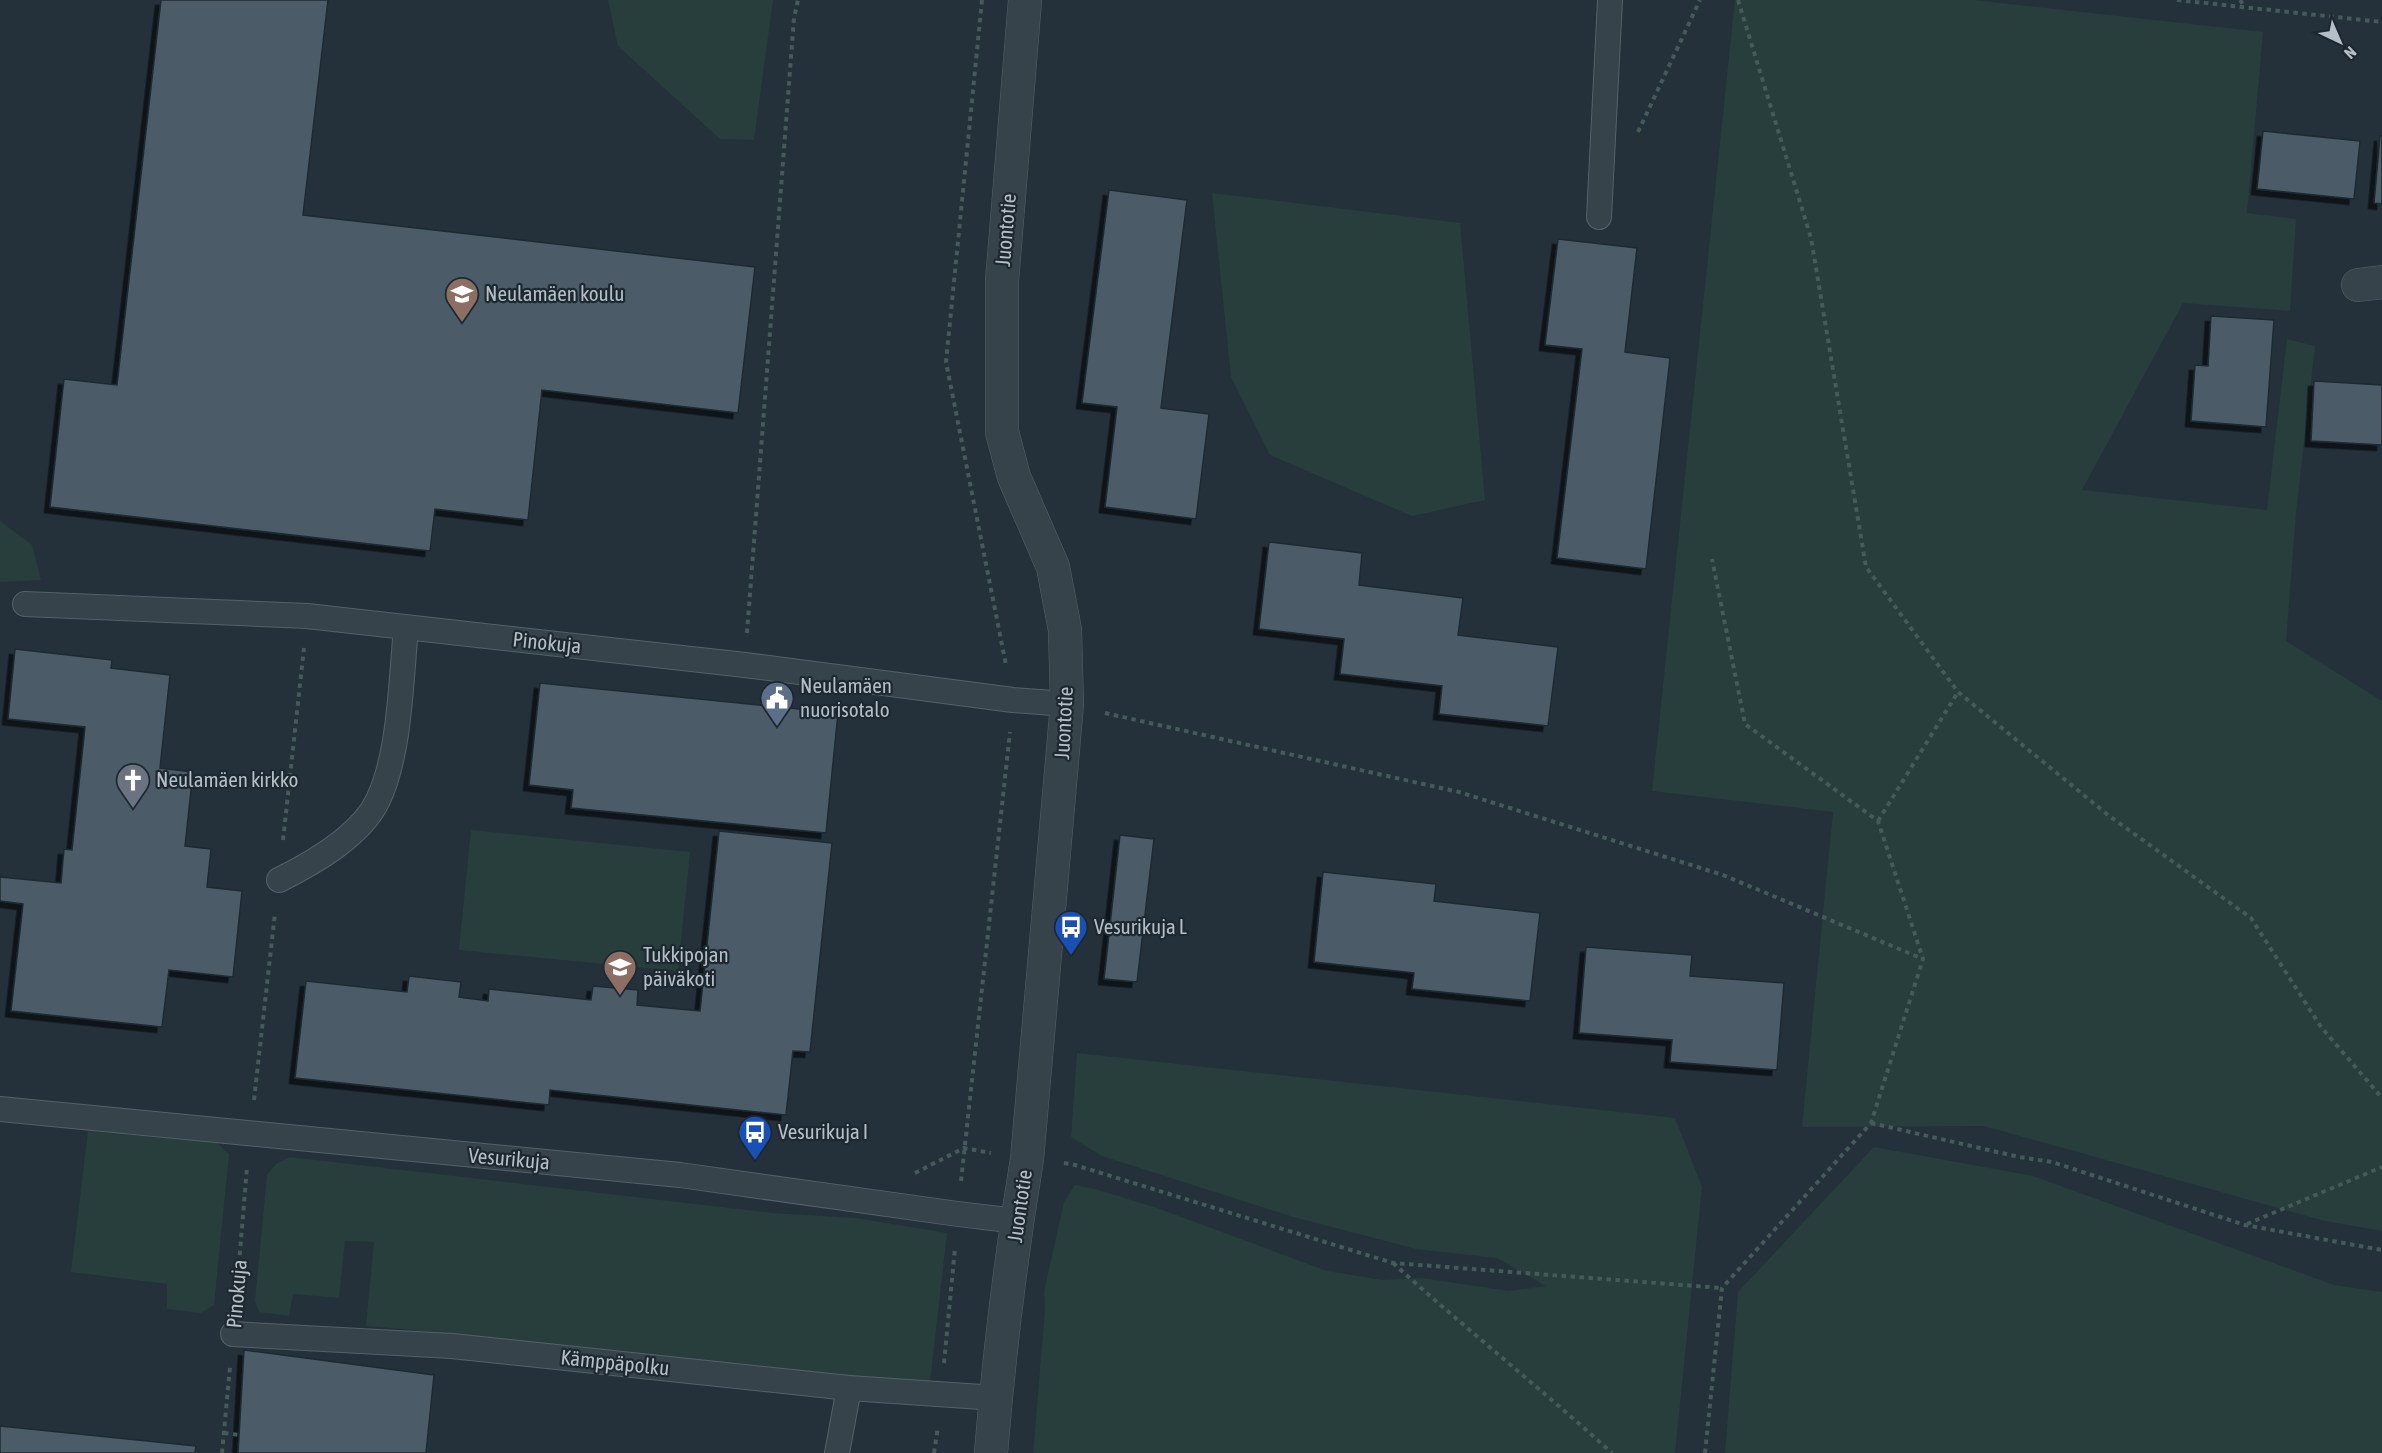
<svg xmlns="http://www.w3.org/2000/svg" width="2382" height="1453" viewBox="0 0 2382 1453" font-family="'Asap Condensed',sans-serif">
  <defs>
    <filter id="shadow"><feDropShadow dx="-5.5" dy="5.5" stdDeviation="0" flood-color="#0009"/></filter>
  </defs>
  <rect width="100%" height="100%" fill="#24313b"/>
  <g fill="#273e3c">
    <path d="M608,0H773L754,140L720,139L618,46Z"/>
    <path d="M1735,0H1973L2263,32L2247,213L2296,219L2290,311L2183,303L2082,490L2267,510L2287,339L2315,346L2296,513L2286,641L2382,701V1231L2325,1221L1984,1126L1802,1127L1833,812L1652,791Z"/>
    <path d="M1212,193L1460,223L1485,500L1412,516L1270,455L1231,377Z"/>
    <path d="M0,521L32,545L41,580L0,582Z"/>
    <path d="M471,830L690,852L678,971L459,950Z"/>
    <path d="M1077,1053L1675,1118L1702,1187L1675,1453H1033L1045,1310L1044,1292L1064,1202L1075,1185L1095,1189L1157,1208L1327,1271L1382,1280L1422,1278L1509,1291L1546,1286L1497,1258L1416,1249L1290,1216L1102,1156L1071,1137Z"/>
    <path d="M88,1131L217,1143L229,1154L214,1305L201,1313L167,1309V1284L71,1272Z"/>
    <path d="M1874,1147L2033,1176L2334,1285L2382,1292V1453H1725L1738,1292Z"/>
    <path d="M290,1157L772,1213L856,1218L947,1233L930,1382C810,1374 689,1362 569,1349C501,1341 434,1331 366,1326L374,1242L345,1241L339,1298L293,1294L289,1316L259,1312L255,1301L267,1175L276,1164Z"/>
  </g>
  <g fill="#4c5c67" stroke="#1e2a32" stroke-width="1.5" filter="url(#shadow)">
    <path d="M161,0H328L303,215L755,267L738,413L542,390L528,520L435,509L430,551L50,507L64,379L117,385Z"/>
    <path d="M2263,131L2360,141L2354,199L2257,189Z"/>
    <path d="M2380,136H2382V204L2374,203Z"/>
    <path d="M1109,190L1187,200L1161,408L1209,414L1196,519L1105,507L1117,407L1082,403Z"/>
    <path d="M1558,239L1637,248L1625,352L1670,358L1646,569L1557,558L1582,349L1545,345Z"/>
    <path d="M2211,316L2274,320L2266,427L2191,421L2195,365L2208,366Z"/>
    <path d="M2314,381L2382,385V445L2311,441Z"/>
    <path d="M1269,542L1362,553L1359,585L1463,598L1458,635L1558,647L1548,726L1439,714L1442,686L1340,674L1344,639L1259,629Z"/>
    <path d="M15,649L112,660L111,668L170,675L160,768L193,772L185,846L211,849L207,887L242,891L233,977L169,970L162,1027L11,1011L23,904L0,901V877L61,883L64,849L72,850L85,727L8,719Z"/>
    <path d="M540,683L838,713L826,833L571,808L573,790L529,785Z"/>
    <path d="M719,831L832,843L810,1052L793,1051L786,1115L550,1090L549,1105L295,1078L306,981L407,992L409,976L461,982L459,997L488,1001L489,989L591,1000L593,986L638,990L637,1005L700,1011Z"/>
    <path d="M1120,835L1154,839L1137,982L1104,979Z"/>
    <path d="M1323,872L1436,884L1434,901L1540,913L1530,1001L1412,989L1414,973L1314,962Z"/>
    <path d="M1586,947L1692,955L1690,976L1784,983L1777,1070L1670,1062L1672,1040L1579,1033Z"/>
    <path d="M244,1350L434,1375L426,1453H238Z"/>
    <path d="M0,1426L196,1446L195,1453H0Z"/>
  </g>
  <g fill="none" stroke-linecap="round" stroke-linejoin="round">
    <defs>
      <g id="service">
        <path d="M1599,217L1610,0"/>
        <path d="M25,604L307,616L745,665L1013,700L1067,704"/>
        <path d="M279,880C313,863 361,836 378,800C400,754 401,680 406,628"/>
        <path d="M0,1109L680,1175L958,1214L1017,1221"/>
        <path d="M233,1334L452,1346L849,1388L996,1398"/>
        <path d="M837,1453L849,1388"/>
      </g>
      <path id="minor" d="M2358,285L2382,282"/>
      <path id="tertiary" d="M991,1453C999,1355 1011,1256 1027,1159L1067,704L1065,630L1053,567L1014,477L1002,432V281L1025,0"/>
    </defs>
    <use href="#service" stroke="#556169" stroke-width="26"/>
    <use href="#minor" stroke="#556169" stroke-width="34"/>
    <use href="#tertiary" stroke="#556169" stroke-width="34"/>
    <g stroke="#455a59" stroke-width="4" stroke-dasharray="4.5 4.5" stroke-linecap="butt">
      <path d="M982,0L946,362L1006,665"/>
      <path d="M1738,0L1811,238L1866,567L1958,692L2108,815L2251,918L2321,1027L2382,1098"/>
      <path d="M2177,0L2382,22"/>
      <path d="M2240,0L2245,7"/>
      <path d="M1638,132L1700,0"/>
      <path d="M747,633L794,18L798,0"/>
      <path d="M1105,713L1459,792L1723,875L1923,959"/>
      <path d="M1878,821L1958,692"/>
      <path d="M283,840L304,648"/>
      <path d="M254,1100L275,913"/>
      <path d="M1871,1123L2019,1157L2052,1162L2245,1225L2382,1250"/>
      <path d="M1064,1163L1075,1165L1393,1263L1722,1288"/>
      <path d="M915,1173L964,1148L991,1153"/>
      <path d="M961,1181L1010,732"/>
      <path d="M2247,1224L2382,1167"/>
      <path d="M1393,1263C1465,1328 1540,1388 1612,1453"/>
      <path d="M236,1300L247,1167"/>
      <path d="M944,1363L955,1248"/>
      <path d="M224,1433L240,1435"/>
      <path d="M222,1453L230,1367"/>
      <path d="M934,1453L938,1427"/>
      <path d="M1705,1453L1722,1288L1871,1123L1923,959L1878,821L1745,724L1712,559"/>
    </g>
    <use href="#service" stroke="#37434b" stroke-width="24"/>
    <use href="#minor" stroke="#37434b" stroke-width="33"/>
    <use href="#tertiary" stroke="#37434b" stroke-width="33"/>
  </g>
  <defs>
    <symbol id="school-pin" viewBox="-11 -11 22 30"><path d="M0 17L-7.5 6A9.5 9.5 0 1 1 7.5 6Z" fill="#8d6e63" stroke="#1d2830"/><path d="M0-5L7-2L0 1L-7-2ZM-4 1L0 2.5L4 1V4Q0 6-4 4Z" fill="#fff"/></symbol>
    <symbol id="civic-pin" viewBox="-11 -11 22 30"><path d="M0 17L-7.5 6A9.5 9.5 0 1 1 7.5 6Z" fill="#5c6f8a" stroke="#1d2830"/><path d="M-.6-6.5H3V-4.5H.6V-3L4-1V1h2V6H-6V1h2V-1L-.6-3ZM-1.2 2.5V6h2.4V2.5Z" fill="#fff"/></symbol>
    <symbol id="church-pin" viewBox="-11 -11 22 30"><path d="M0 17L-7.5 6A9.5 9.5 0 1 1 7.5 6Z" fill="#6b7280" stroke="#1d2830"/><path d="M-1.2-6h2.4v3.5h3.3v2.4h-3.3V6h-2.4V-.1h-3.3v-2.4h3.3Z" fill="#fff"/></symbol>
    <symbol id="bus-pin" viewBox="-11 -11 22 30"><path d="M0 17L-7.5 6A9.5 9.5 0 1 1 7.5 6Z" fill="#1a4fb4" stroke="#1d2830"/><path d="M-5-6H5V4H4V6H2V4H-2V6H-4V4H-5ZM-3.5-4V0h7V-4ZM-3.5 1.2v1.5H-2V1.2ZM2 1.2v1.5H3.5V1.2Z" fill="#fff"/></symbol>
  </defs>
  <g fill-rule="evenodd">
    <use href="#school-pin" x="443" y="275" width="38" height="52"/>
    <use href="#civic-pin" x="758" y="679" width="38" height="52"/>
    <use href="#church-pin" x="114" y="761" width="38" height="52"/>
    <use href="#bus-pin" x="1052" y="908" width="38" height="52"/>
    <use href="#school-pin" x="601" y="948" width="38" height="52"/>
    <use href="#bus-pin" x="736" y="1113" width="38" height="52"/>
  </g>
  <g text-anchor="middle" stroke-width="4.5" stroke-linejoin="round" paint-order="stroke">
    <g font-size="21" fill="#b3bec7" stroke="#1d2830">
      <text transform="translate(1006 230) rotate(-85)" y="7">Juontotie</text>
      <text transform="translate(547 643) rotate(6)" y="7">Pinokuja</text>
      <text transform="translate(1064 723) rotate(-87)" y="7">Juontotie</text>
      <text transform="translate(509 1159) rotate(5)" y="7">Vesurikuja</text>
      <text transform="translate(1020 1206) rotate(-82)" y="7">Juontotie</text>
      <text transform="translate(237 1294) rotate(-85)" y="7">Pinokuja</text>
      <text transform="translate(615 1363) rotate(6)" y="7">Kämppäpolku</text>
    </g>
    <g font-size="21" fill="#b3bec7" stroke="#1d2830" text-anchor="start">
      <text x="485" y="301">Neulamäen koulu</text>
      <text x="800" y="693">Neulamäen<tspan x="800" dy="24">nuorisotalo</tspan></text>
      <text x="156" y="787">Neulamäen kirkko</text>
      <text x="1094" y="934">Vesurikuja L</text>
      <text x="643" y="962">Tukkipojan<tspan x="643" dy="24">päiväkoti</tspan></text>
      <text x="778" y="1139">Vesurikuja I</text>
    </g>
  </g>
  <g transform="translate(2340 42) rotate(136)" stroke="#1d2830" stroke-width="4.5" paint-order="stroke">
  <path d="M0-4.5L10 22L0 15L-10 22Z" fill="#b3bec7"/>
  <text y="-9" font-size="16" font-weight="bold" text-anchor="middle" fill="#b3bec7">N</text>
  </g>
</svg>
